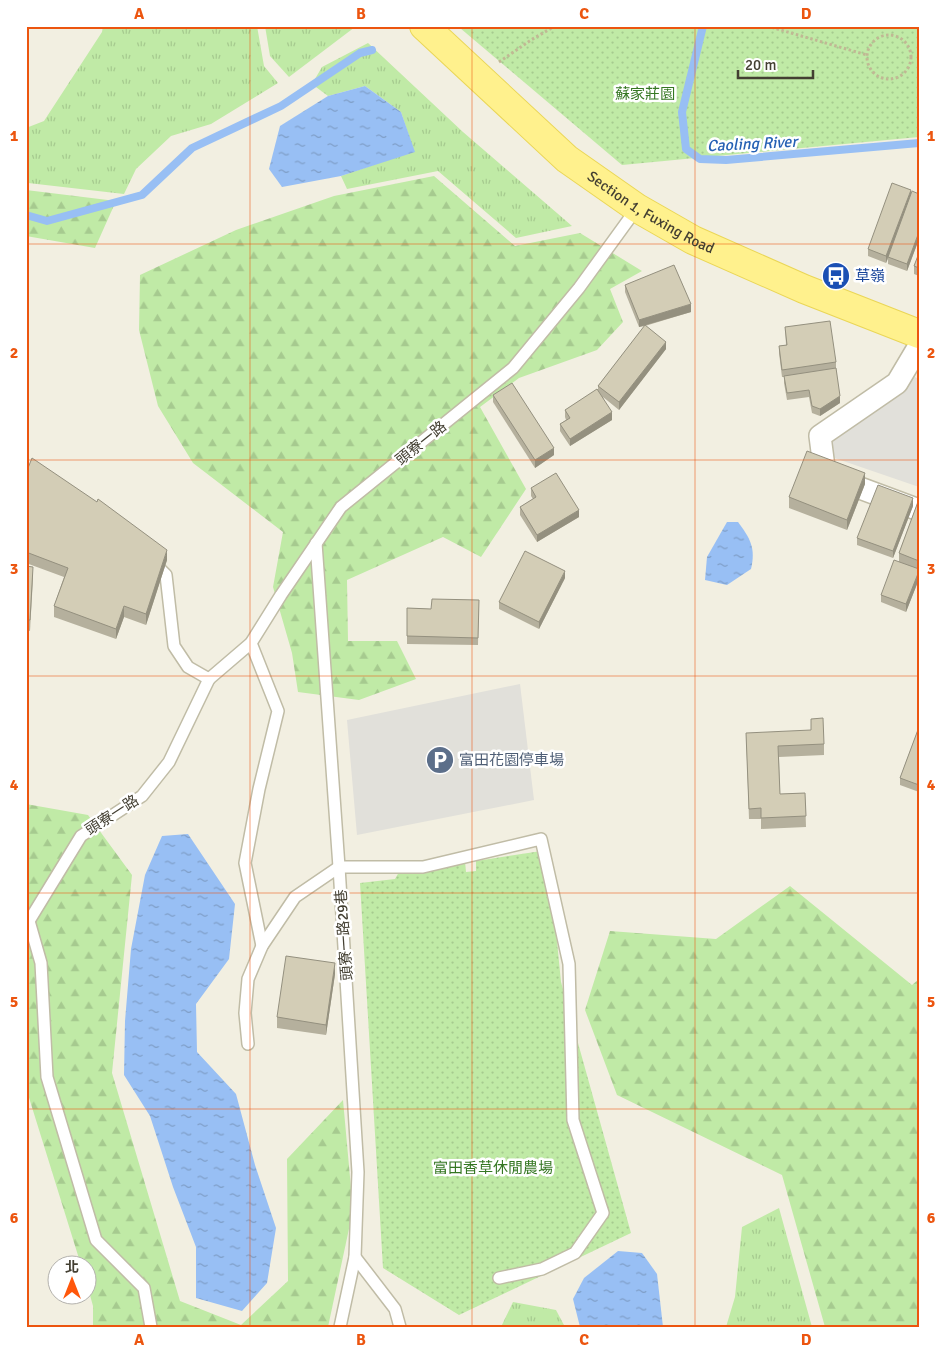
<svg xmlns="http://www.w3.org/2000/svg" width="945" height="1353" viewBox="0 0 945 1353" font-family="Signika,'Noto Sans TC',sans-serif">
  <defs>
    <pattern id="grass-tufts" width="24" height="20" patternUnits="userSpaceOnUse" patternTransform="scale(1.25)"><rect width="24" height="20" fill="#c0eaa6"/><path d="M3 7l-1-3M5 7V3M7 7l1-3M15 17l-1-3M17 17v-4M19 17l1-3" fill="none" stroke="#a6ca8f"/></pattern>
    <pattern id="forest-firs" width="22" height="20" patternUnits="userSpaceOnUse" patternTransform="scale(1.25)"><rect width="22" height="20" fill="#c0eaa6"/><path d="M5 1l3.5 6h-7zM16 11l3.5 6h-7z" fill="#a6ca8f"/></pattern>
    <pattern id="park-dots" width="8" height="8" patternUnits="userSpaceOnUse" patternTransform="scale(1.25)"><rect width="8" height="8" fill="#c0eaa6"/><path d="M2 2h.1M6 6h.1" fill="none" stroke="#a6ca8f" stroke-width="1.8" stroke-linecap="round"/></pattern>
    <pattern id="water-ripples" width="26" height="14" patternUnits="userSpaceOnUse" patternTransform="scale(1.25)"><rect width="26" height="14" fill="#98bff4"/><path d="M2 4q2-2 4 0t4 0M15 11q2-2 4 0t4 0" fill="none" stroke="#7e9dc6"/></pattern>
  </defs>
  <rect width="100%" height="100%" fill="#f2efe1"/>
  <g fill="url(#grass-tufts)">
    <path d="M103,26H257L264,66L278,83L211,124L171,136L136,169L124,194L28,183L26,182V128L44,121L102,32Z"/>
    <path d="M265,26H355V27L289,77L270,56Z"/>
    <path d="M368,43L463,132L572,226L516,238L438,171L347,189L341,176L414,151L401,112L365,86L328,96L312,84L322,67Z"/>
    <path d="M779,1208L812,1327H726L735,1297L742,1227Z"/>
    <path d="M513,1302L556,1310L565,1327H501Z"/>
  </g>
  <g fill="url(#forest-firs)">
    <path d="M434,176L515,246L580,233L642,271L610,289L623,322L597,350L519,378L480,407L526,489L481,557L443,537L347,580L348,641H397L416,679L359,700L298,692L292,653L273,587L283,532L193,463L158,406L139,330L140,275L236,230L334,196Z"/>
    <path d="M26,190L116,201L95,248L26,236Z"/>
    <path d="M26,804L88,815L132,875L112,1073L180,1301L241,1325L288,1281L287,1159L343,1100L353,1210L328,1327H93V1306L88,1288V1266L81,1265L26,1088Z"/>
    <path d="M790,886L912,985L919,979V1327H825L782,1175L617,1095L585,1010L610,931L716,939Z"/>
  </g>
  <g fill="url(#park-dots)">
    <path d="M464,26H919V137L622,165L460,28Z"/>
    <path d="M548,850L561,982L631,1233L459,1315L383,1268L360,883L395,879L399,872L465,861L466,872L476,871V861Z"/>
  </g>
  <g fill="#e1e0da">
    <path d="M912,376L919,379V487L817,452L875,412Z"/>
    <path d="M520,684L534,800L357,835L347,720Z"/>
  </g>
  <g fill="url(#water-ripples)">
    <path d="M365,86L401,112L415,152L341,176L282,187L269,169L280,126L328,96Z"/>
    <path d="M727,522H738C750,538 756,548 751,569L727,585L705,580L707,557Z"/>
    <path d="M188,834L235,904L229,959L196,1004L197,1052L236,1094L255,1165L276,1228L267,1283L242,1311L196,1298V1247L173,1187L150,1116L124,1075L125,1021L131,949L145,875L162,836Z"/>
    <path d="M618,1251L642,1253L657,1274L663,1327H580L573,1299L584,1278Z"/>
  </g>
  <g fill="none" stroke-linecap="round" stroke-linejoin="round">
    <g stroke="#98bff4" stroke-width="8">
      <path d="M703,26L682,112L686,149L700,159L726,160L919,143"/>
      <path d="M26,215L47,221L142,195L192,148L281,106L360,53L372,50"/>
    </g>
    <defs>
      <g id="service">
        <path d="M316,543L339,867L358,1172L355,1257L340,1327"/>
        <path d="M152,561L166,575L174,646L188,667L209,679L251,643L281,595L341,507L513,368L579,288L637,208"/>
        <path d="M251,643L278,711L259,789L245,863L262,946"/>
        <path d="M29,921L41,963L47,1077L96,1240L144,1288L151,1327"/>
        <path d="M26,924L29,921L81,836L142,796L169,762L209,679"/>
        <path d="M248,1044L245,1013L248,979L262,946L295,897L339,867H423L541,839L569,964L573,1120L603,1213L575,1253L542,1269L499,1278"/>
        <path d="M355,1257L395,1309L400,1327"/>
      </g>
      <path id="minor" d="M919,346L897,383L820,436L825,475L919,510"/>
      <g id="primary">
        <path id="s1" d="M424,26L567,159L637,208L693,240L804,289L919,334"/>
      </g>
    </defs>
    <use href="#service" stroke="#c0bca6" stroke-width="14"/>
    <use href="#minor" stroke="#c0bca6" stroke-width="24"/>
    <use href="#primary" stroke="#ead657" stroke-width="30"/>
    <g stroke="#c0b894" stroke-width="3" stroke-dasharray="2.5 2.5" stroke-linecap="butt">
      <path d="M767,26L867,55"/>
      <circle cx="889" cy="57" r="22"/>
      <path d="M499,62L531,40L555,26"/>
    </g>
    <use href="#service" stroke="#fff" stroke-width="11"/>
    <use href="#minor" stroke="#fff" stroke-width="21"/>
    <use href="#primary" stroke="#fff18d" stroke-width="28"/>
  </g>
  <g fill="#b5b09d">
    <path d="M911,194H919V239L907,271L888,264V259L886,263L868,256V249Z"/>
    <path d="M919,253V276L914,274V266Z"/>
    <path d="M625,285L691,312L645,326L666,349L619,410L603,397L612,420L570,446L560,431V424L566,420L565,417V410L598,389V386L645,326L639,327L625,292Z"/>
    <path d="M785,327L836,362V368L840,403L820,416L812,413L809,397L787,400L784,383V377H782L779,353V346L786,345Z"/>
    <path d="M493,395L554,455L535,468L493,402Z"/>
    <path d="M26,473L167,560L146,625L124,617L116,639L54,617V606L64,577L26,563Z"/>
    <path d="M865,484L847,530L789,508V497Z"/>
    <path d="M531,488L579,517L537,542L520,515V507L533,499L531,496Z"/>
    <path d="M919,499V579L906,612L881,602V595L899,561V553Z"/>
    <path d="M913,506L893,558L857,545V538Z"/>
    <path d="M26,566L33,578L30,631L26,630Z"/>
    <path d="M565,578L539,629L499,609V602Z"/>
    <path d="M479,600L478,645L407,644V608L431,609Z"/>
    <path d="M919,727V792L900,785V778Z"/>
    <path d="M746,733L824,744V755L779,757L780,794L805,793L806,827L761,829V819H749Z"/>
    <path d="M335,974L326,1035L277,1028V1017Z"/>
  </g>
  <g fill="#94907f">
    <path d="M911,190V197L888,257L886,263V256Z"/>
    <path d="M919,232V239L907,271V264Z"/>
    <path d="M691,304V312L639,327V320Z"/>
    <path d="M666,342V349L619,410V402Z"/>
    <path d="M840,396V403L820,416V409Z"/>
    <path d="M612,412V420L570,446V439Z"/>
    <path d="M554,448V455L535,468V460Z"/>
    <path d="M865,473V484L847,530V520Z"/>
    <path d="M913,498V506L893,558V551Z"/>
    <path d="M579,510V517L537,542V535Z"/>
    <path d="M167,550V560L146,625V614Z"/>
    <path d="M565,571V578L539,629V622Z"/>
    <path d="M919,571V579L906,612V604Z"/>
    <path d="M124,606V617L116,639V629Z"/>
    <path d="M335,963V974L326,1035V1025Z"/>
  </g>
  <g fill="#d3cdb6" stroke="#94907f">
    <path d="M892,183L911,190L886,256L868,249Z"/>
    <path d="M912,191L919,194V232L907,264L888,257Z"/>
    <path d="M919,253V268L914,266Z"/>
    <path d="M674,265L691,304L639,320L625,285Z"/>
    <path d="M830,321L836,362L782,370L779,346L787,345L785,327Z"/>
    <path d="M645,325L666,342L619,402L598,386Z"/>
    <path d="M836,368L840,396L820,409L812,406L809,390L787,393L784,376Z"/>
    <path d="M512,383L554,448L535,460L493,395Z"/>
    <path d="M597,389L612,412L570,439L560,424L570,418L565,410Z"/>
    <path d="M807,451L865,473L847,520L789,497Z"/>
    <path d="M32,458L97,502L98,499L167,550L146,614L124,606L116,629L54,606L68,568L26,552V508L27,506H26V473Z"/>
    <path d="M556,473L579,510L537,535L520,507L536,497L531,488Z"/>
    <path d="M878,485L913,498L893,551L857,538Z"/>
    <path d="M919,499V561L899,553Z"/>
    <path d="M525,551L565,571L539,622L499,602Z"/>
    <path d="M894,560L919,569V571L906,604L881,595Z"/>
    <path d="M26,566L33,567L30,620H26Z"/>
    <path d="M432,599L479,600L478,638L407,636V608L431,609Z"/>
    <path d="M823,718L824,744L778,746L780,794L805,793L806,816L761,818V808L749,809L746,733L811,730V719Z"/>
    <path d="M919,727V785L900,778Z"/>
    <path d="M286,956L335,963L326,1025L277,1017Z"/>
  </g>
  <path fill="none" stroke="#ec550f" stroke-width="1" stroke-opacity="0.55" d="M250,26V1327M472,26V1327M695,26V1327M26,244H919M26,460H919M26,676H919M26,893H919M26,1109H919"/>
  <defs>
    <symbol id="bus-disc" viewBox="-11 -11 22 22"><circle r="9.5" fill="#1a4fb4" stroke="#fff"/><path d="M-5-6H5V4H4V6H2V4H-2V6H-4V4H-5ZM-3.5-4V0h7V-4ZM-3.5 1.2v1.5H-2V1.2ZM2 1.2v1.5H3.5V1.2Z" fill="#fff"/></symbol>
    <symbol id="parking-disc" viewBox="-11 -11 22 22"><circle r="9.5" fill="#5c6f8a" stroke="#fff"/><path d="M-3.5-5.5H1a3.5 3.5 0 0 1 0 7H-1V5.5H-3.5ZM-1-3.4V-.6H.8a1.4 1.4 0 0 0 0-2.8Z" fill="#fff"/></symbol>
  </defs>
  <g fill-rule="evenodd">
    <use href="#bus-disc" x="820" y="260" width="32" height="32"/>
    <use href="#parking-disc" x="424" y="744" width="32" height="32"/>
  </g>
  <g text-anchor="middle" stroke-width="5" stroke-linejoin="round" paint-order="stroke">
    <g font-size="15" fill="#357723" stroke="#fff">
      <text x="645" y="99">蘇家莊園</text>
      <text x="493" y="1173">富田香草休閒農場</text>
    </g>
    <g font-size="15" fill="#433f32" stroke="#fff">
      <text dy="5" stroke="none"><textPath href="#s1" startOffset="295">Section 1, Fuxing Road</textPath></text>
      <text transform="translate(421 443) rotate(-39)" y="5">頭寮一路</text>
      <text transform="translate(112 815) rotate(-33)" y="5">頭寮一路</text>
      <text transform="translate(344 935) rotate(-94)" y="5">頭寮一路29巷</text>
    </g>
    <g font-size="15" fill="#164399" stroke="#fff" text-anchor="start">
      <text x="855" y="281">草嶺</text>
    </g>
    <g font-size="15" fill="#4e5e75" stroke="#fff" text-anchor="start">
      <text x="459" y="765">富田花園停車場</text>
    </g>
    <g font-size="16" font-style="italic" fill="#2661b4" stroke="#fff">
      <text transform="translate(752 143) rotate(-3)" y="6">Caoling River</text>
    </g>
  </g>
  <rect width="945" height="1353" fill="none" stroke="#ffffff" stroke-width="55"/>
  <g transform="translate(72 1280)"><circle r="24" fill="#ffffff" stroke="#b4b2ad"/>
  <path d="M0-4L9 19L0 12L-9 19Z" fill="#ff570b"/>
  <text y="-8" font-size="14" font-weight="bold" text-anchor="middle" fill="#433f32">北</text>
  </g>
  <path d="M738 70v8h75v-8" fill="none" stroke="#433f32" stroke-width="2.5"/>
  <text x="745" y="70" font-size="15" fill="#433f32" stroke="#ffffff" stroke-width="4" paint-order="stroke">20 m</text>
  <rect x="28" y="28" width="890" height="1298" fill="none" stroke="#ec550f" stroke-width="2"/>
  <g font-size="16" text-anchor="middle" font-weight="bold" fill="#ec550f">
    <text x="139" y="19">A</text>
    <text x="361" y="19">B</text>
    <text x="584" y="19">C</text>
    <text x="806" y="19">D</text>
    <text x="14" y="141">1</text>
    <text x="931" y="141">1</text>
    <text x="14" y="358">2</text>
    <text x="931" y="358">2</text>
    <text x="14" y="574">3</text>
    <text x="931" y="574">3</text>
    <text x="14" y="790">4</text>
    <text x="931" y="790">4</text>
    <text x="14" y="1007">5</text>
    <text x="931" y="1007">5</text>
    <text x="14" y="1223">6</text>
    <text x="931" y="1223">6</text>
    <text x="139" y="1345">A</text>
    <text x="361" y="1345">B</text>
    <text x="584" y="1345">C</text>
    <text x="806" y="1345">D</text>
  </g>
</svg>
